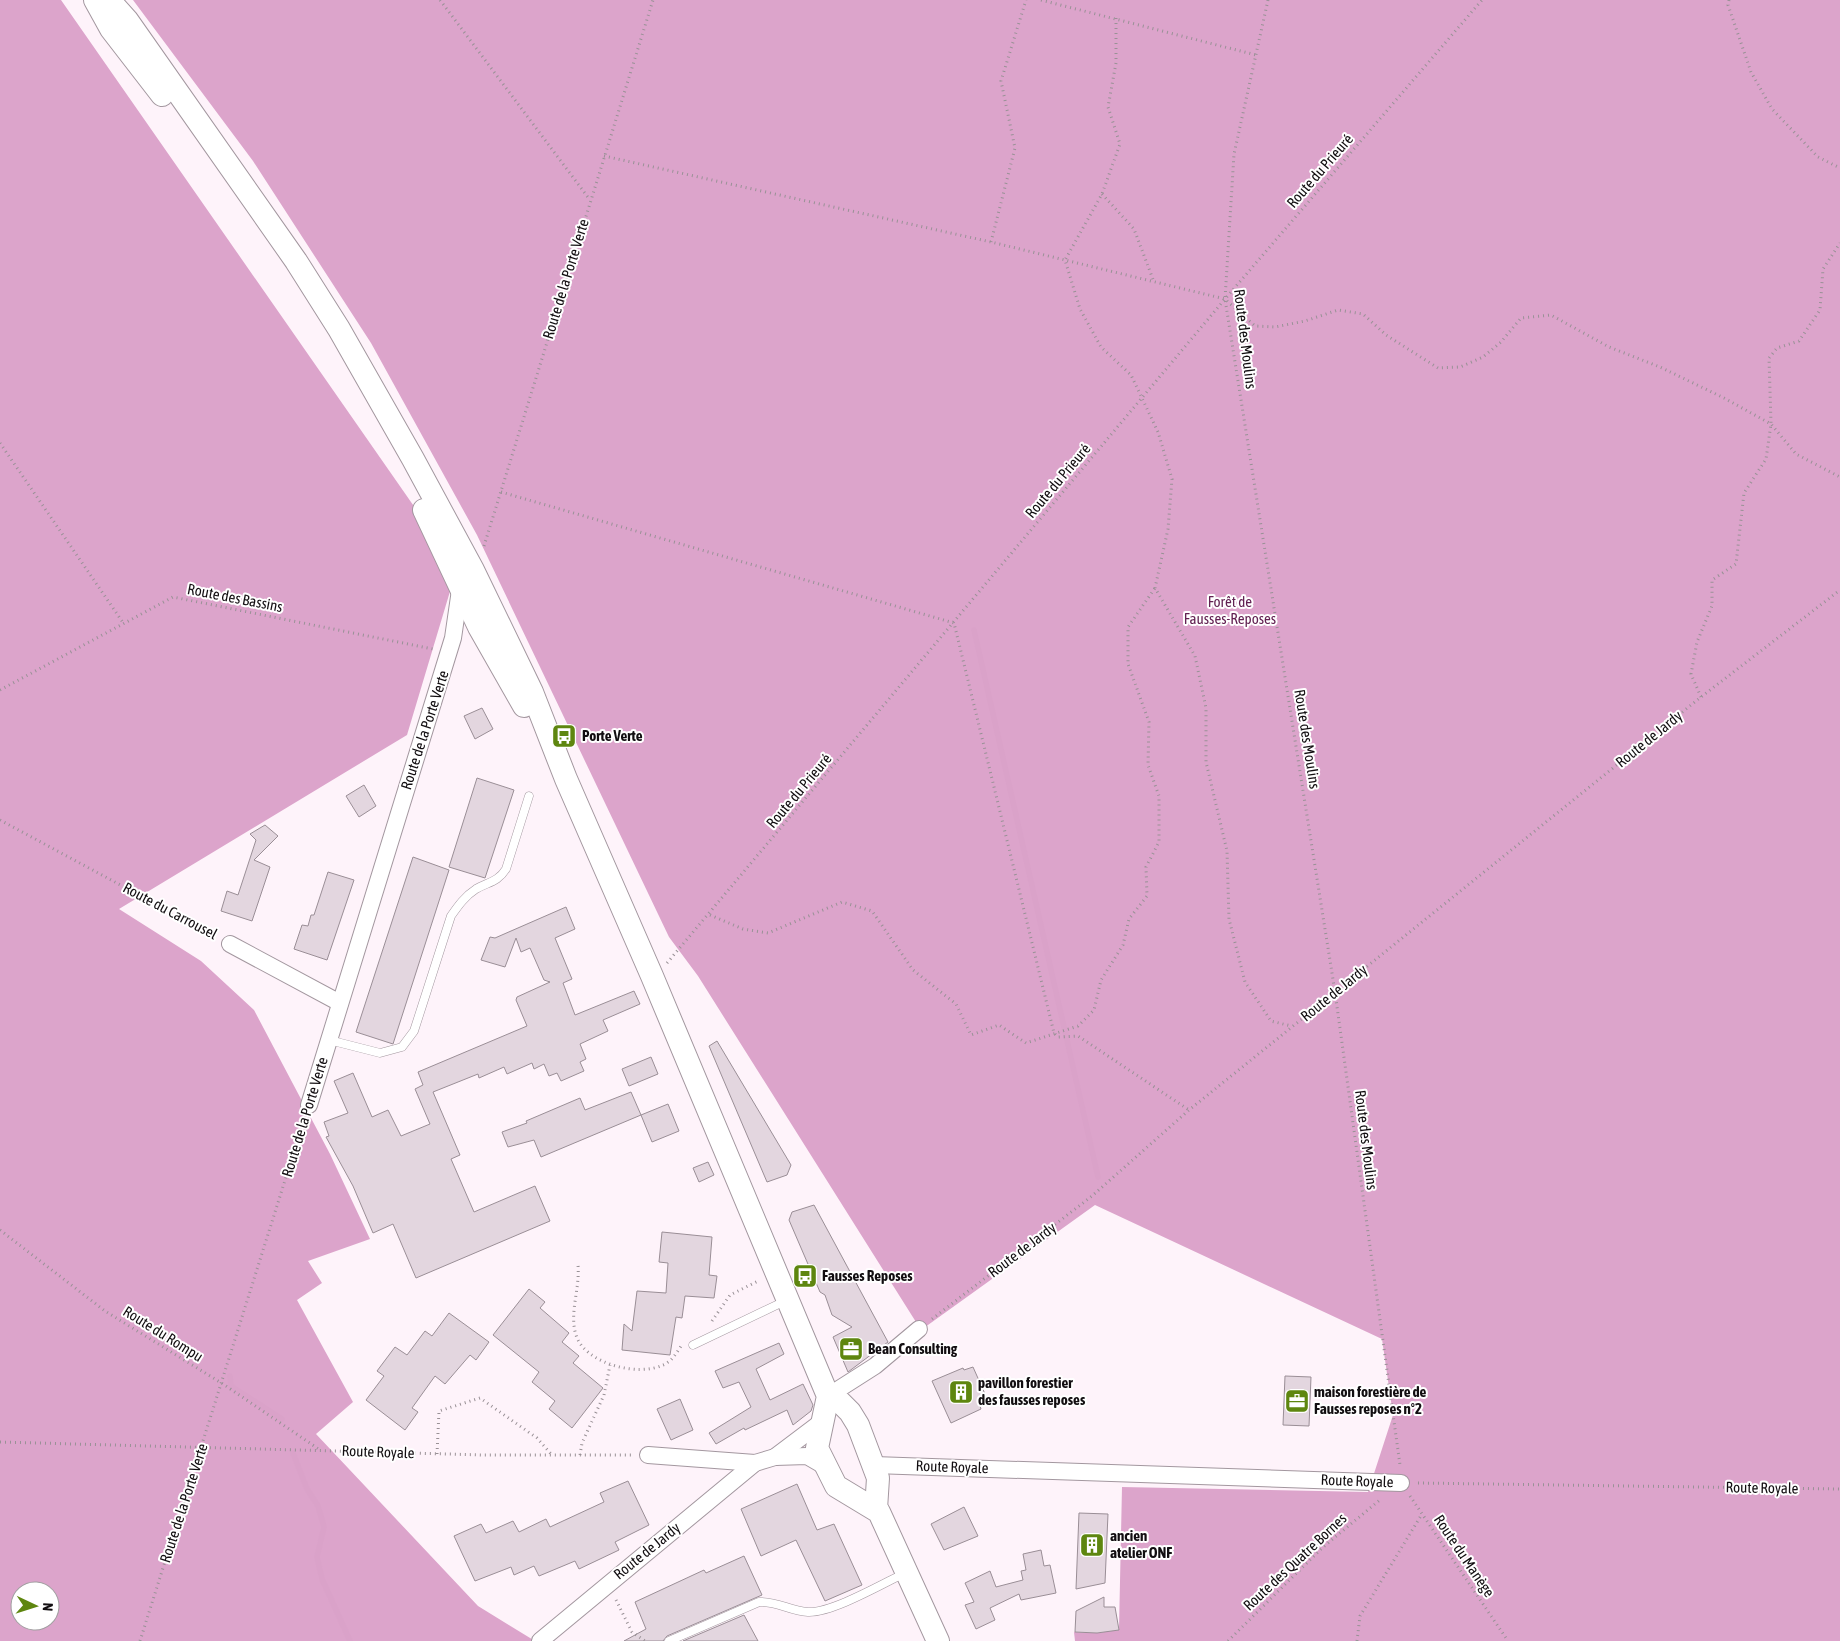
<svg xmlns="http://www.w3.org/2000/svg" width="1840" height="1641" viewBox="0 0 1840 1641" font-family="'Asap Condensed',sans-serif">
  <rect width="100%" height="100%" fill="#fef3fa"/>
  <g fill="#dca4cb" fill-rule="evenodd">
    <path d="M0,0H61L457,568L407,735L119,909L201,961L254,1010L330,1154L370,1239L308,1261L322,1283L297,1300L353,1402L316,1434L478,1606L535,1641H0ZM20,1591H50V1621H20Z"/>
    <path d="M133,0H1840V1641H1075L1074,1632L1097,1633L1119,1629L1122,1487L1368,1492L1393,1415L1382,1339L1095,1205L921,1330L698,976L669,937L477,535L371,343L253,161Z"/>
  </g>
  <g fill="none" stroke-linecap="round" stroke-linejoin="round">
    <g stroke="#daa2c9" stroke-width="5.5">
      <path d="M974,630L1098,1177"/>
      <path d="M230,1376L231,1386L282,1419"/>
      <path d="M293,1453L307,1489L318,1506L324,1527L317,1557L322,1579L350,1641"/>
    </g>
  </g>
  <g fill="#e3d6df" stroke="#9a8e96">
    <path d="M482,708L493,729L475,739L464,716Z"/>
    <path d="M477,778L514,790L485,878L449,867Z"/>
    <path d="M364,785L376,806L359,817L346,796Z"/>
    <path d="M265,825L278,836L254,860L270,867L252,921L221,911L227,891L238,895L256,840L250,834Z"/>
    <path d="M413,857L449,870L393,1044L356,1032Z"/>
    <path d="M328,872L354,880L327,960L294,949L302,925L308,926L311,915H314Z"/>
    <path d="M566,907L575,929L555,938L572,979L563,983L575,1015L634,991L640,1004L603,1020L608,1031L580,1044L586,1059L580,1062L584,1071L561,1081L557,1073L549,1076L544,1064L534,1069L532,1063L507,1074L504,1067L479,1078L478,1074L433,1092L460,1155L451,1159L474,1212L535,1186L550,1221L416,1278L393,1224L373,1233L353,1186L326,1137L329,1136L324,1122L348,1113L334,1081L353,1073L372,1117L388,1110L401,1136L430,1124L415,1089L423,1085L418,1072L527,1026L516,1000L517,997L550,982L544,980L530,948L521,952L516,938L505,967L481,960L490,937L495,938Z"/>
    <path d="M717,1041L791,1165L787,1175L767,1182L709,1046Z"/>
    <path d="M651,1057L658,1074L629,1086L622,1069Z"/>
    <path d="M631,1092L641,1115L541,1157L534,1140L508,1147L502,1132L527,1123L526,1121L580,1098L585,1110Z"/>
    <path d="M668,1104L679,1131L652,1142L641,1115Z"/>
    <path d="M708,1162L714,1175L699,1182L693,1168Z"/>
    <path d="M814,1205L888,1342L848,1372L833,1337L852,1327L832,1315L825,1295L820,1292L789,1220L792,1212Z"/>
    <path d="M662,1232L712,1237L709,1275L717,1276L714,1298L685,1296L682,1318L676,1317L670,1355L622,1350L624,1324L632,1331L637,1291L666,1293L668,1263L659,1262Z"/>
    <path d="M529,1289L545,1302L540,1308L569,1333L562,1342L579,1356L573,1363L603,1388L572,1428L549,1409L555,1401L532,1382L539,1372L493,1335Z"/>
    <path d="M449,1313L489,1342L476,1360L470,1355L445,1384L435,1376L412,1408L418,1412L405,1430L366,1400L384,1376L377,1371L395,1347L407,1355L425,1331L432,1336Z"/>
    <path d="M779,1343L784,1354L756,1369L770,1400L803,1384L813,1405L811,1411L793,1425L787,1410L745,1430L744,1428L716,1444L709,1433L751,1407L739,1382L723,1388L715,1371Z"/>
    <path d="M973,1367L989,1403L980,1406L981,1409L951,1423L932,1381L963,1368L964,1370Z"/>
    <path d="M1285,1376L1311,1377L1309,1426L1283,1425Z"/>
    <path d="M680,1399L693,1430L671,1440L657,1409Z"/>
    <path d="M628,1481L649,1525L615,1542L619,1550L579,1569L575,1561L539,1576L534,1566L514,1575L511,1567L475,1581L454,1536L481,1524L486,1533L513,1521L519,1532L546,1519L550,1527L604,1502L600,1493Z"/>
    <path d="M797,1484L817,1530L834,1524L862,1585L825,1601L796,1540L761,1556L741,1509Z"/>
    <path d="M964,1507L978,1536L944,1550L931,1524Z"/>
    <path d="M1079,1513L1108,1514L1105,1583L1076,1589Z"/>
    <path d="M1041,1550L1044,1566L1050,1565L1056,1593L1021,1600L1019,1594L990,1608L995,1620L976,1629L965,1605L974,1602L965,1583L990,1571L996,1587L1023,1580L1021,1571L1026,1570L1023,1554Z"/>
    <path d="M744,1556L762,1595L667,1636L663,1641H624L646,1629L635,1602L704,1570L706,1573Z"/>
    <path d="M1104,1597V1607H1115L1119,1630L1097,1633L1075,1632L1076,1611Z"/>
    <path d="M744,1615L758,1641H683Z"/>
  </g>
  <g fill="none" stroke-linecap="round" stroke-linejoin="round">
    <defs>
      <g id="lane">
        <path d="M329,1040L380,1053L402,1047L414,1031L451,916C458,906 465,896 476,889C488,882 498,882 506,869L529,796"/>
        <path d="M693,1345L785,1301"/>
        <path d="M669,1641L759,1602C777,1601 790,1611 808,1612C832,1613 882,1584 905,1573"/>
      </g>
      <g id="street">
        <path d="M230,944L340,1003"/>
        <path d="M309,1105L453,638L460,590"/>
        <path d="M828,1396L875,1366L919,1329"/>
        <path d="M648,1455L755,1463L775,1457L807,1456L826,1467"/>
        <path d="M775,1457L824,1420"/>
        <path d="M874,1465L1401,1483"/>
        <path d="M540,1641L755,1463"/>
      </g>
      <g id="secondary">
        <path d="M95,0L111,29L162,95"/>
        <path d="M109,0L127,20L296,261L339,329L413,459L473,570L532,692L566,779L652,976L828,1396L817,1448L836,1486L879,1512L938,1641"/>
        <path d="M424,510L479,627L524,706"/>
        <path d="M828,1396L841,1403L850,1412L858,1425L878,1478L876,1509"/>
      </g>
    </defs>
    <use href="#lane" stroke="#a3979f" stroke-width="9"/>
    <use href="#street" stroke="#a3979f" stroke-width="18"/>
    <use href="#secondary" stroke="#a3979f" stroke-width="24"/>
    <g stroke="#999196" stroke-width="3" stroke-dasharray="1 4" stroke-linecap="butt">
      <path d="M440,0L590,200"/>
      <path d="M1041,0L1256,55"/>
      <path d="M1268,0L1234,154L1225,299L1335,992L1400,1465"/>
      <path d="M1729,0L1728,5L1751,72L1772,109L1818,157L1840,168"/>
      <path d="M1116,18V63L1108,107L1120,144L1102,194L1065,260L1080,309L1101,347L1131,375L1158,432L1172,479L1168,529L1155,588L1195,656L1206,708V762L1227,851L1229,919L1245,982L1271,1021L1291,1026"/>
      <path d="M604,156L991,242L1225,299L1255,326L1275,327L1305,321L1338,310L1363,314L1386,335L1438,368L1460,367L1483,357L1501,342L1521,318L1551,315L1609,347L1660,367L1724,398L1771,424L1796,454L1840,477"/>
      <path d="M1102,194L1134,229L1154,282"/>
      <path d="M991,242L1015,148L1001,81L1026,0"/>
      <path d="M0,443L124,624"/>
      <path d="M501,492L954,623L1054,1033L1058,1037L1078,1036L1189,1110"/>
      <path d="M484,546L653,0"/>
      <path d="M0,690L173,597L433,649"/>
      <path d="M1701,697L1691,674L1697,642L1712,606V580L1736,564L1744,493L1766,459L1771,424L1769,358L1777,348L1799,341L1820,310L1823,269L1840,243"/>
      <path d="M0,820L215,936"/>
      <path d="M710,915L743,929L768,933L842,902L872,911L913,970L956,1004L971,1035L999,1025L1026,1043L1078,1026L1094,1010L1101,980L1123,945L1129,919L1147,896L1146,867L1159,842V796L1148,765L1149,722L1128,664V627L1155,588"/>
      <path d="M667,963L1225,299L1482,0"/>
      <path d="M0,1230L105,1311L223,1384L320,1450"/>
      <path d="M578,1266C580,1289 569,1313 576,1335C585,1364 638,1377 663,1365C671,1362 676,1354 681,1346"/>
      <path d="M932,1319L1092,1196L1189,1110L1701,697L1840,590"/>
      <path d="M712,1321L730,1295L758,1281"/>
      <path d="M0,1442L484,1455H632"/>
      <path d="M437,1454L439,1411L480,1398L537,1438L552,1455"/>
      <path d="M580,1455L582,1443L604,1395L610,1365"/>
      <path d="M1418,1483L1840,1489"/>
      <path d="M1410,1496L1508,1641"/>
      <path d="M616,1600L632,1632L645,1641"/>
      <path d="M140,1641L304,1120"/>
      <path d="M1228,1641L1322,1548L1381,1499"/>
      <path d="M1357,1641L1360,1616L1422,1514"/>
    </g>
    <use href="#lane" stroke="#fff" stroke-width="8"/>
    <use href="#street" stroke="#fff" stroke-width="16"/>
    <use href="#secondary" stroke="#fff" stroke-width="22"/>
  </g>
  <defs>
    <symbol id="bus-square" viewBox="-11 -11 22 22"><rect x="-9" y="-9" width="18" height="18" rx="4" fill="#5e860f" stroke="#fff"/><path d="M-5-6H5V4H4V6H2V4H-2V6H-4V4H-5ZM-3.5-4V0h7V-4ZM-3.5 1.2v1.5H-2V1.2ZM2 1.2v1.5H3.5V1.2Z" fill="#fff"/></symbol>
    <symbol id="office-square" viewBox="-11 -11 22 22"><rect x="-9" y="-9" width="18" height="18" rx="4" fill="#5e860f" stroke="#fff"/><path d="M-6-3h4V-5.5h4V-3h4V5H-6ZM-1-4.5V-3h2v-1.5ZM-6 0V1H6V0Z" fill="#fff"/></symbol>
    <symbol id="building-square" viewBox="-11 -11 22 22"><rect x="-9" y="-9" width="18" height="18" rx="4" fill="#5e860f" stroke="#fff"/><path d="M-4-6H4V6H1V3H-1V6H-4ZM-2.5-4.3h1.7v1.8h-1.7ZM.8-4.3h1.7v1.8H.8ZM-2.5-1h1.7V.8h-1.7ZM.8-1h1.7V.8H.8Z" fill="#fff"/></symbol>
  </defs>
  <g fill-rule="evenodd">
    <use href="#bus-square" x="550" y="722" width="28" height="28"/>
    <use href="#bus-square" x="791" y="1262" width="28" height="28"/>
    <use href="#office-square" x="837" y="1335" width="28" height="28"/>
    <use href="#building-square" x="947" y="1378" width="28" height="28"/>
    <use href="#office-square" x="1283" y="1387" width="28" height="28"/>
    <use href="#building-square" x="1078" y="1531" width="28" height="28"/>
  </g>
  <g text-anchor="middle" stroke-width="4" stroke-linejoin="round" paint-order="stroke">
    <g font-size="15" fill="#120e11" stroke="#fff">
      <text transform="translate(1320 171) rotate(-49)" y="5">Route du Prieuré</text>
      <text transform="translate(566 279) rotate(-73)" y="5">Route de la Porte Verte</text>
      <text transform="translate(1245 339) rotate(83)" y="5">Route des Moulins</text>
      <text transform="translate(1058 481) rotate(-50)" y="5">Route du Prieuré</text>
      <text transform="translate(235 598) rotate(11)" y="5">Route des Bassins</text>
      <text transform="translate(425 730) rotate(-72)" y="5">Route de la Porte Verte</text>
      <text transform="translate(1307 739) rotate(81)" y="5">Route des Moulins</text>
      <text transform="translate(1649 739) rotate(-39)" y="5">Route de Jardy</text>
      <text transform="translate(799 791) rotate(-50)" y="5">Route du Prieuré</text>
      <text transform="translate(170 911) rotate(28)" y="5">Route du Carrousel</text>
      <text transform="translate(1334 993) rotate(-39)" y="5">Route de Jardy</text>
      <text transform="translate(305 1117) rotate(-73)" y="5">Route de la Porte Verte</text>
      <text transform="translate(1366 1140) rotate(83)" y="5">Route des Moulins</text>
      <text transform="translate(1022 1250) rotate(-37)" y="5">Route de Jardy</text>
      <text transform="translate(163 1334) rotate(32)" y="5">Route du Rompu</text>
      <text transform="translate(378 1452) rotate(2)" y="5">Route Royale</text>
      <text transform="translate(952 1467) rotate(2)" y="5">Route Royale</text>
      <text transform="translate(1357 1481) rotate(2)" y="5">Route Royale</text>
      <text transform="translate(1762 1488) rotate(1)" y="5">Route Royale</text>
      <text transform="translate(184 1503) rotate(-72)" y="5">Route de la Porte Verte</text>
      <text transform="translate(647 1551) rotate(-39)" y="5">Route de Jardy</text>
      <text transform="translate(1464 1556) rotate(56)" y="5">Route du Manège</text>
      <text transform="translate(1295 1562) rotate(-43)" y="5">Route des Quatre Bornes</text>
    </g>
    <g font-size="15" fill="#622152" stroke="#fff">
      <text x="1230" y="607">Forêt de<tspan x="1230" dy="17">Fausses-Reposes</tspan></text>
    </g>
    <g font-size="15" font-weight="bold" fill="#120e11" stroke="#fff" text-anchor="start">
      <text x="582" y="741">Porte Verte</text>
      <text x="822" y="1281">Fausses Reposes</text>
      <text x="868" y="1354">Bean Consulting</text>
      <text x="978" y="1388">pavillon forestier<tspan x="978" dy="17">des fausses reposes</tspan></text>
      <text x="1314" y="1397">maison forestière de<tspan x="1314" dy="17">Fausses reposes n°2</tspan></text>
      <text x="1110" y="1541">ancien<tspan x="1110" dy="17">atelier ONF</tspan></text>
    </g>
  </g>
  <g transform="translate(35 1606) rotate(94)"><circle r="24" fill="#ffffff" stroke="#a09fa0"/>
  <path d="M0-4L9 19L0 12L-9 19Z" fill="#5e860f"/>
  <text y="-8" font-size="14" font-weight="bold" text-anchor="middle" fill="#120e11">N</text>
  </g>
</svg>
